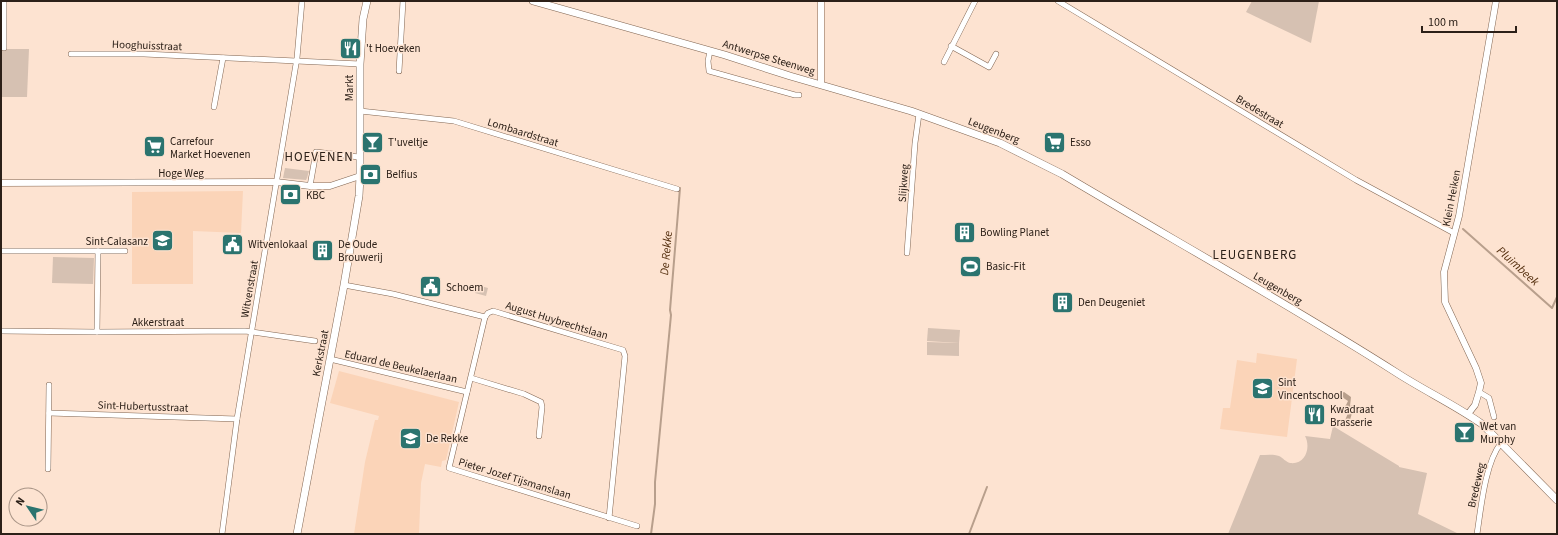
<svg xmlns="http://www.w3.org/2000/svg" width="1558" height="535" viewBox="0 0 1558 535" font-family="'Source Sans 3',sans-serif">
  <rect width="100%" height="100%" fill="#fde3d1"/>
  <g fill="#fbd4b8">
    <path d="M243,191L241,233L193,231V284H132V192Z"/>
    <path d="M1257,353L1297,359L1287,437L1220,429L1223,408H1230L1237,360L1256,363Z"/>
    <path d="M339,371L459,402L446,460L442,461L441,467L425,464L421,483L419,534H354L365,462L375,420H378L379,416L330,403Z"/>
  </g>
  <g fill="#d6c1b2">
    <path d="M1252,1H1319L1311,43L1246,12Z"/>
    <path d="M1,49H29L27,97H1Z"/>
    <path d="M285,168L309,171L307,178L306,180L283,178Z"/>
    <path d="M53,257L94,258L93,284L52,283Z"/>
    <path d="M477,285L488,288L486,296L475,293Z"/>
    <path d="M928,328L960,330L959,343L927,341Z"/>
    <path d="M927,342L959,343V356L927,355Z"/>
    <path d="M1333,426L1399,466V467L1427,473L1418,514L1459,534H1228L1260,455C1266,455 1274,454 1279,456C1283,458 1286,462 1290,463C1306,465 1311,447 1305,436L1330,439Z"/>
  </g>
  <path fill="#b89f8c" d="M1344,392L1351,397L1350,406L1354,405L1356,408C1350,412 1352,421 1346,425L1344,423L1348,413L1345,407L1348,401L1342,397V393Z"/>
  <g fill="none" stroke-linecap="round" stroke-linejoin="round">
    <g stroke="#b89f8c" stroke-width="2">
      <path d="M1463,229L1552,308L1557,297"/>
      <path d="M651,534L655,504V482L671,315L670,310L680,188"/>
      <path d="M969,534L987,487"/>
    </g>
    <defs>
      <g id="minor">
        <path d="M1058,1L1356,180L1454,233"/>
        <path d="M951,46L989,67L996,54"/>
        <path d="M4,48V1"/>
        <path d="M710,51L708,61L709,71L795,95H799"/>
        <path d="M71,54H144L360,64"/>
        <path d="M944,62L975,1"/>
        <path d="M399,71L403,1"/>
        <path d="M214,107L223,58"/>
        <path d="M360,111L454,121L677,189"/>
        <path d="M310,186L316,152L359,157"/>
        <path d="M1,251H98L97,332"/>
        <path d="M98,251H125"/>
        <path d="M907,253L915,143L919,114"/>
        <path d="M344,285L393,294L485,317"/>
        <path d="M485,317L449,468L637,526"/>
        <path d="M485,317L488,313L493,311L623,350L625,356L609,518"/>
        <path d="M1,331L97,332L245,331L315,341"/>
        <path d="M330,359L467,392"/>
        <path d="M471,378L524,394L541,402L542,407L539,436"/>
        <path d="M1479,392L1489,398L1494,417"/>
        <path d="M49,413L237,419"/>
        <path d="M48,469L49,385"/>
        <path d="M222,534L237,419L297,58L302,1"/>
        <path d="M1477,534C1481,508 1485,463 1501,443"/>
      </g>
      <g id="tertiary">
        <path d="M821,84V1"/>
        <path d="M1,183L276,182L310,186H330L360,176"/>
        <path d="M1468,414L1475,405L1479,392L1481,383L1476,368L1445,302L1444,272L1459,216L1496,1"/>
      </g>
      <g id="secondary">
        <path d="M533,1L725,55L790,76L911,111L1000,143L1062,174C1173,240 1287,303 1397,373C1425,391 1455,405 1482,424L1557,500"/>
        <path d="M297,534L344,285L359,196L360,176V64L363,19L367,1"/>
      </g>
    </defs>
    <use href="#minor" stroke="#816551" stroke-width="6"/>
    <use href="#tertiary" stroke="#816551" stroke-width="7"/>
    <use href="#secondary" stroke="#816551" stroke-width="8"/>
    <use href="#minor" stroke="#fff" stroke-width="5"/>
    <use href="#tertiary" stroke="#fff" stroke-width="6"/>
    <use href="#secondary" stroke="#fff" stroke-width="7"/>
  </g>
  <defs>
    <symbol id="restaurant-square" viewBox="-11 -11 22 22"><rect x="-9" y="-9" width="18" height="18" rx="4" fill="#2b746f" stroke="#fde3d1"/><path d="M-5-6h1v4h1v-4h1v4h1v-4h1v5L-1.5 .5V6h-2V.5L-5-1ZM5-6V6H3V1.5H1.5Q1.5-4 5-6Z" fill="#fff"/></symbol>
    <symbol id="bar-square" viewBox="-11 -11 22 22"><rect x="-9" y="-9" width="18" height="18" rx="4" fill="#2b746f" stroke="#fde3d1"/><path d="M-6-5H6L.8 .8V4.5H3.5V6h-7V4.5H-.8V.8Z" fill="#fff"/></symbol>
    <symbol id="supermarket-square" viewBox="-11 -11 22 22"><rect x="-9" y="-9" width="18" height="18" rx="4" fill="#2b746f" stroke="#fde3d1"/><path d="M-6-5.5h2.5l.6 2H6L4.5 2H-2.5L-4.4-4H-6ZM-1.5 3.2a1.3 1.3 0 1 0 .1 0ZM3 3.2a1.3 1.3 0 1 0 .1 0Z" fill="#fff"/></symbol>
    <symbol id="bank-square" viewBox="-11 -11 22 22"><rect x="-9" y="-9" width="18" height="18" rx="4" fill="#2b746f" stroke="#fde3d1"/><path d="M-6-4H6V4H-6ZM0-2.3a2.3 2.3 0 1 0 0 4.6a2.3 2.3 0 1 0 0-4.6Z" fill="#fff"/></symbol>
    <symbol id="building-square" viewBox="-11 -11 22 22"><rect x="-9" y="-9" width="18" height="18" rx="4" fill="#2b746f" stroke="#fde3d1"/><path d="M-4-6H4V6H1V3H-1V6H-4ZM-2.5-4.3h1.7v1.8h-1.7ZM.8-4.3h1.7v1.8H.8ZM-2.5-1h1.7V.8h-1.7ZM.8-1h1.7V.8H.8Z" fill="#fff"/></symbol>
    <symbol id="school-square" viewBox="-11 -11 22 22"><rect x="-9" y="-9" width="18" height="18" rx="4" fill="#2b746f" stroke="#fde3d1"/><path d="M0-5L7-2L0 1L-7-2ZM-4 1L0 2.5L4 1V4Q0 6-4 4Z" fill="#fff"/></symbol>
    <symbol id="civic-square" viewBox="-11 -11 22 22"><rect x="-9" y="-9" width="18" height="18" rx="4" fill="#2b746f" stroke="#fde3d1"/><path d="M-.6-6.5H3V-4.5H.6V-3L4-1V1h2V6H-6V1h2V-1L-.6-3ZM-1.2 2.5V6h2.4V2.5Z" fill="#fff"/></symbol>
    <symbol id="stadium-square" viewBox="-11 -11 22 22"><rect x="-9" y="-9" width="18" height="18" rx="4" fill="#2b746f" stroke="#fde3d1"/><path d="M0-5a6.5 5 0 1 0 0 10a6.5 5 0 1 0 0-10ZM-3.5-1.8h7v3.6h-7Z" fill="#fff"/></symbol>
  </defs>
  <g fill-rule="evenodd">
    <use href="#restaurant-square" x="338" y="36" width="25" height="25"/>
    <use href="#bar-square" x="360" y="130" width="25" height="25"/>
    <use href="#supermarket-square" x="1042" y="130" width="25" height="25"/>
    <use href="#supermarket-square" x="142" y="134" width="25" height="25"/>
    <use href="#bank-square" x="358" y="162" width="25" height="25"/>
    <use href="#bank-square" x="278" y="182" width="25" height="25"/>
    <use href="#building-square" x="952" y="220" width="25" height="25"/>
    <use href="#school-square" x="150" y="228" width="25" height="25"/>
    <use href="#civic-square" x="220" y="232" width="25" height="25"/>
    <use href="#building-square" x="310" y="238" width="25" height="25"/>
    <use href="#stadium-square" x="958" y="254" width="25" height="25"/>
    <use href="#civic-square" x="418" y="274" width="25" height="25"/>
    <use href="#building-square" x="1050" y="290" width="25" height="25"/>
    <use href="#school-square" x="1250" y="376" width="25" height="25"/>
    <use href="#restaurant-square" x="1302" y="402" width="25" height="25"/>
    <use href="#bar-square" x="1452" y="420" width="25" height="25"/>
    <use href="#school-square" x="398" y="426" width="25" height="25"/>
  </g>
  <g text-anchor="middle" stroke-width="3" stroke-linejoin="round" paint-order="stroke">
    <g font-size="11" fill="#2c2018" stroke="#fde3d1">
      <text transform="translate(147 45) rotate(2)" y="4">Hooghuisstraat</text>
      <text transform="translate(769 57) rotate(17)" y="4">Antwerpse Steenweg</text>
      <text transform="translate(349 88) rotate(-90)" y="4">Markt</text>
      <text transform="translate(1260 111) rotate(31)" y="4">Bredestraat</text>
      <text transform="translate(994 130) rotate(21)" y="4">Leugenberg</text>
      <text transform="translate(523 132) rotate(17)" y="4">Lombaardstraat</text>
      <text x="181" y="177">Hoge Weg</text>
      <text transform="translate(903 183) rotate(-86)" y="4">Slijkweg</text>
      <text transform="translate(1451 198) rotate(-79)" y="4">Klein Heiken</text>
      <text transform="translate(1278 288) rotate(30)" y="4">Leugenberg</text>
      <text transform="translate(249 289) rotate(-80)" y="4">Witvenstraat</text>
      <text transform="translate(557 320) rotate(17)" y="4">August Huybrechtslaan</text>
      <text x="158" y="326">Akkerstraat</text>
      <text transform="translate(320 353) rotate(-79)" y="4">Kerkstraat</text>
      <text transform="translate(401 366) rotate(13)" y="4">Eduard de Beukelaerlaan</text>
      <text transform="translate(143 406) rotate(2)" y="4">Sint-Hubertusstraat</text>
      <text transform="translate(515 478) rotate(17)" y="4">Pieter Jozef Tijsmanslaan</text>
      <text transform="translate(1476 485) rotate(-77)" y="4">Bredeweg</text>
    </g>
    <g font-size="11" fill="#2c2018" stroke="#fde3d1" text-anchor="start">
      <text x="366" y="52">'t Hoeveken</text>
      <text x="170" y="145">Carrefour<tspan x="170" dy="13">Market Hoevenen</tspan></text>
      <text x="388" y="146">T'uveltje</text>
      <text x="1070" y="146">Esso</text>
      <text x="386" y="178">Belfius</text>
      <text x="306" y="199">KBC</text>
      <text x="980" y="236">Bowling Planet</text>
      <text x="148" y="245" text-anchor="end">Sint-Calasanz</text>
      <text x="248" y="248">Witvenlokaal</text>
      <text x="338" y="248">De Oude<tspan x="338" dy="13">Brouwerij</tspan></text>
      <text x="986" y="270">Basic-Fit</text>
      <text x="446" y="291">Schoem</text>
      <text x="1078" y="306">Den Deugeniet</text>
      <text x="1278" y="386">Sint<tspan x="1278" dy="13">Vincentschool</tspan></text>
      <text x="1330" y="413">Kwadraat<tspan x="1330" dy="13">Brasserie</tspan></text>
      <text x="1480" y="430">Wet van<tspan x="1480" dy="13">Murphy</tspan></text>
      <text x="426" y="442">De Rekke</text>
    </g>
    <g font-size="12" font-style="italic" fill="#522d0c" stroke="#fde3d1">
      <text transform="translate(666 253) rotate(-85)" y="4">De Rekke</text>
      <text transform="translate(1518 266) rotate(42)" y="4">Pluimbeek</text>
    </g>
    <g font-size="13" letter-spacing="1" fill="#2c2018" stroke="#fde3d1">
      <text x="319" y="161">HOEVENEN</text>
      <text x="1255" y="259">LEUGENBERG</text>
    </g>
  </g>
  <rect width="1558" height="535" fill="none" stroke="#2c2018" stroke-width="4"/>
  <g transform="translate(28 507) rotate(305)"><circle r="19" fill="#fde3d1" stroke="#a99587"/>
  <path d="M0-3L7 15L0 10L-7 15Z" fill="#2b746f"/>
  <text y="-6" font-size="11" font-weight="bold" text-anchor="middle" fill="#2c2018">N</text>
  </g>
  <path d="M1422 26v6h94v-6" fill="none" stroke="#2c2018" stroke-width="2"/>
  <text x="1428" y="26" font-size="12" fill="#2c2018" stroke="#fde3d1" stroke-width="3" paint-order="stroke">100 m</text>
</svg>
